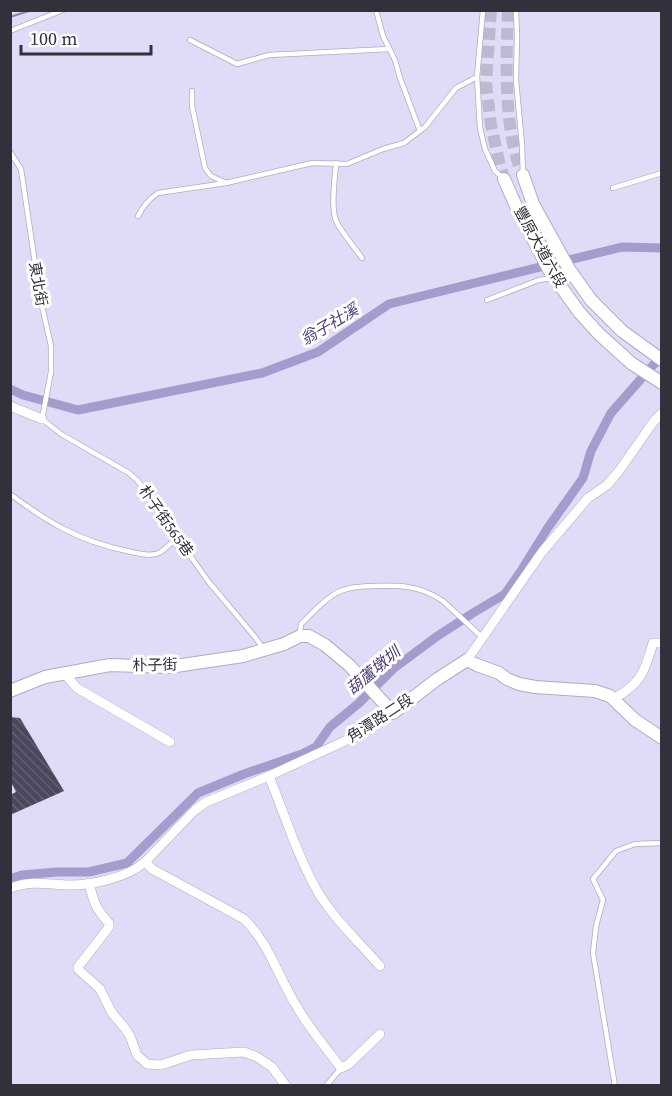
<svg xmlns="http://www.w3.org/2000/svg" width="672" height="1096" viewBox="0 0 672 1096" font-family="'Source Serif 4','Noto Sans TC',serif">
  <defs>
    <pattern id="building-back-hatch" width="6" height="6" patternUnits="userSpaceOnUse" patternTransform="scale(1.5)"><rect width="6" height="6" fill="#4b475d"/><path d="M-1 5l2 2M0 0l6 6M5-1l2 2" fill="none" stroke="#635f72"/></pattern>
  </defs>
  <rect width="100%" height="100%" fill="#e0dbf6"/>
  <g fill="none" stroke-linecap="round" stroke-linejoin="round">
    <g stroke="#a59bcc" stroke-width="9">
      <path d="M10,389L23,395L78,410L262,373L318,352L389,304L622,247L662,248"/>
      <path d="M10,879L22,875L57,872H89L127,863L198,793L244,774L302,754L316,747L330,727L359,703L393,669L436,637L473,613L505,594L521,571L547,529L583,478L591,451L611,413L662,355"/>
    </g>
  </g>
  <path fill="url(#building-back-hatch)" d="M10,717L20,718L64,791L10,815V795L16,792L10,780Z"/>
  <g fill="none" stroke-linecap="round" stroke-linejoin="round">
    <g stroke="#bdb9d0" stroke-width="12" stroke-dasharray="12 6" stroke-linecap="butt">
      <path d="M491,10L486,83L491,125L500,166L504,179"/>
      <path d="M508,10C506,58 503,132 523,175"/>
    </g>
    <defs>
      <g id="service">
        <path d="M376,10L383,36L395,60L400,78L420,131"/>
        <path d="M483,10L477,77L480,128L485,149L495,171L503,178"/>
        <path d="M516,10L517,36L516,80L522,145L523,175"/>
        <path d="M10,31L63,10"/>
        <path d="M190,40L237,64L269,55L389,49"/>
        <path d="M192,91V106L205,168L211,176L226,183"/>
        <path d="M10,152L21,169L40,297L51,346V372L42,419L61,434L129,473L137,480L172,525L177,537L208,581L255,637L263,648"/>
        <path d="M336,163C335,179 330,209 337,223C344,235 354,247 362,258"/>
        <path d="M613,188L662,173"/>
        <path d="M138,216C143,206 149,199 158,193L226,183L312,163L347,164L383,149L404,143L425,127L456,88L477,77"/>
        <path d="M487,300L539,280L552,278"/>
        <path d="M10,494C49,523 79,541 127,551C137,553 149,557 159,553C165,550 172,542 177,537"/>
        <path d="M300,633L301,624C312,614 322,601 336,593C347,587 359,587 372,586C400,585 419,585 443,601L483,638"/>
        <path d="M326,1086L341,1068"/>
        <path d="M615,1086L593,953L596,926L603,900L593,879L616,851L635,844L662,843"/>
      </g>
      <g id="minor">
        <path d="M10,406L42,419"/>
        <path d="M467,660L542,552L588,498L607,485L619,471L654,421L662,413"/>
        <path d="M64,673L77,688L170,742"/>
        <path d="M615,698C642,683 645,670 653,643H662"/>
        <path d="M269,776C284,813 298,858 318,892C334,919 359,942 380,966"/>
        <path d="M145,862L152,869L244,919C269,943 279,978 297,1007C309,1028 326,1048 341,1068L349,1064L380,1034"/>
        <path d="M89,883C94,903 95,908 109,923V927L78,967V969L100,989L112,1013L124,1027L130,1036L137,1055L147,1064L161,1065L191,1055L244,1052L257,1057L272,1067L286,1086"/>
        <path d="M10,888C33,880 44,884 66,885C89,886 127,878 145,862L195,810L206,802L269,776L358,735L393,713"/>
      </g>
      <g id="tertiary">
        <path d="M523,175L533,204L569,269L591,300L622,331L662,360"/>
        <path d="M504,179L516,206L549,270L579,312L599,334L631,363L662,383"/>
        <path d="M10,691L45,677L110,665L169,667L243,656L284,644L300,636H309L325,645L349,665L393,713L436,680L467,660L477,665L499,673L507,679L519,684L535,687L595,691L610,696L635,720L662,738"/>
      </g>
    </defs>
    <use href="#service" stroke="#afabc4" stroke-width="6"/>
    <use href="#minor" stroke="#afabc4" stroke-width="10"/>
    <use href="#tertiary" stroke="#afabc4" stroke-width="14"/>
    <use href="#service" stroke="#fff" stroke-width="4.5"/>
    <use href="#minor" stroke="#fff" stroke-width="9"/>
    <use href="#tertiary" stroke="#fff" stroke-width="12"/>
    <path stroke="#8c889b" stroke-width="2" d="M10,17L32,10"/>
  </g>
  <g text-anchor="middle" stroke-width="6" stroke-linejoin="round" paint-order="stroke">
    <g font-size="15" fill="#32303a" stroke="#fff">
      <text transform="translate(540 247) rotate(61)" y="5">豐原大道六段</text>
      <text transform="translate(38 284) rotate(80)" y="5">東北街</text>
      <text transform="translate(166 521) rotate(55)" y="5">朴子街565巷</text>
      <text transform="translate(155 665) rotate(-1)" y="5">朴子街</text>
      <text transform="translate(380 718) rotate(-33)" y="5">角潭路二段</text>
    </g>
    <g font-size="16" font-style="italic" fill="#4b3a78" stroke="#fff">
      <text transform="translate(329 324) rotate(-31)" y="6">翁子社溪</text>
      <text transform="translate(373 670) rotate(-40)" y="6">葫蘆墩圳</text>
    </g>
  </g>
  <rect width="672" height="1096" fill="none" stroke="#32303a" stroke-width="24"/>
  <path d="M21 45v9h130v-9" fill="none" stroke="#32303a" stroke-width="3"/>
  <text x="30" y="45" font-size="18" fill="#32303a" stroke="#ffffff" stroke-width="4.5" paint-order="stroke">100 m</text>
</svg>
